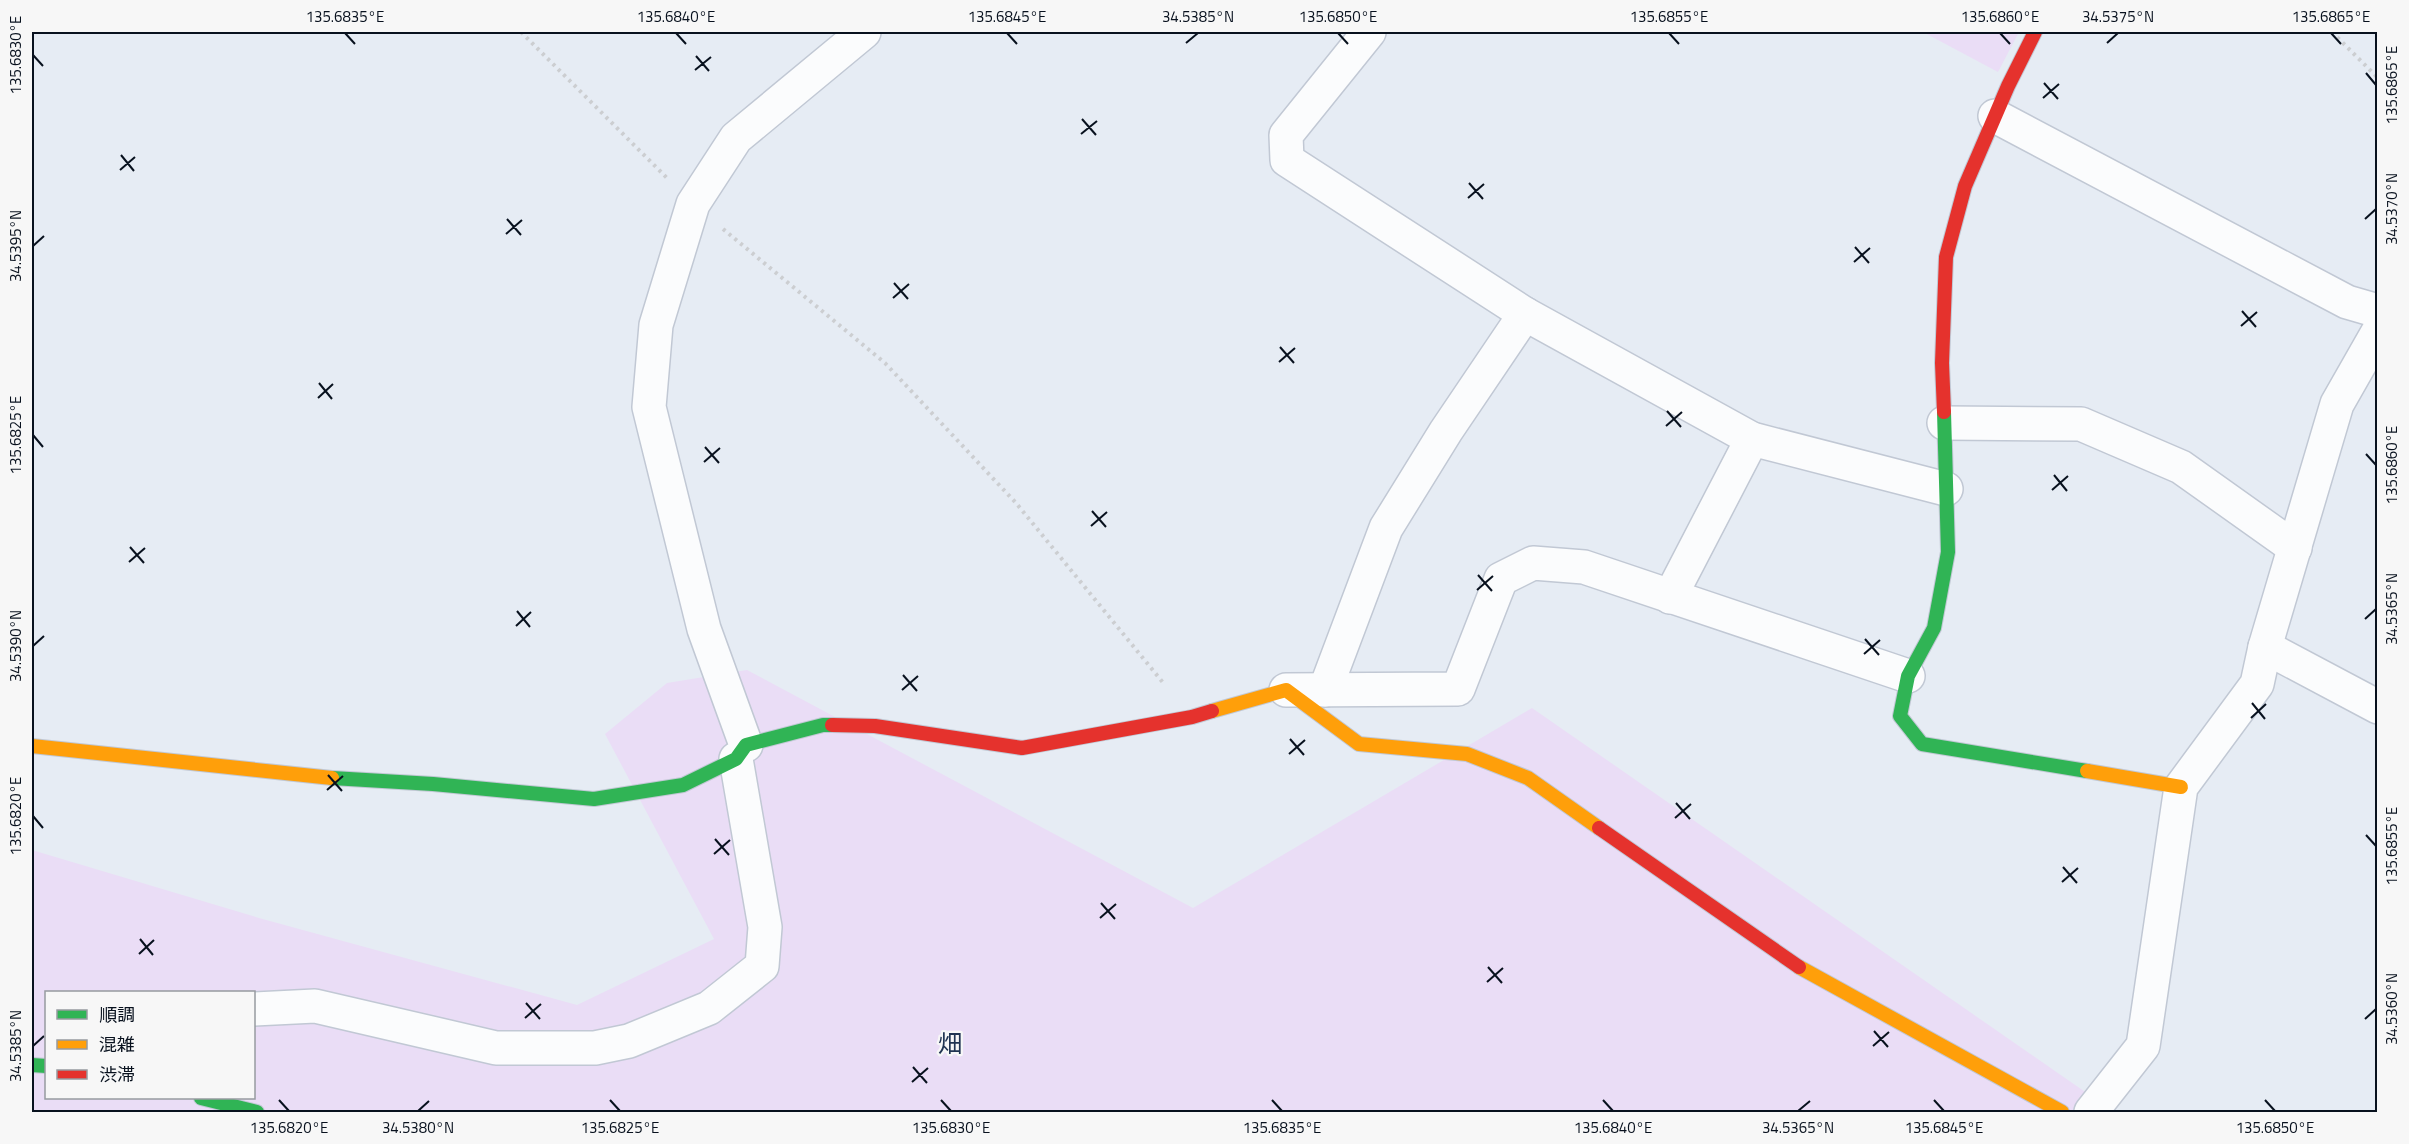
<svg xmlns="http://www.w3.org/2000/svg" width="2409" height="1144" viewBox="0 0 2409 1144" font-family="'Titillium Web','Noto Sans JP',sans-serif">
  <rect width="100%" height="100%" fill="#e6ecf4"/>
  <g fill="#eaddf6" fill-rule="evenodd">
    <path d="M1923,32H2019L1998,72Z"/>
    <path d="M747,670L1193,908L1532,708L2114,1112H32V850L259,918L577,1005L714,939L605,734L667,683ZM46,992H254V1098H46Z"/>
  </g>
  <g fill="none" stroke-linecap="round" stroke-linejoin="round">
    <defs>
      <g id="street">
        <path d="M1369,32L1286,135L1287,160L1525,314L1752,439L1946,489"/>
        <path d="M1995,116L2347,302L2378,311"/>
        <path d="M1944,423L2081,424L2181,467L2295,548"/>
        <path d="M1670,597L1752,439"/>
        <path d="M2265,647L2378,707"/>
        <path d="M1286,690L1458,689L1501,579L1533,563L1584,567L1908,676"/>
        <path d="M1325,690L1386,528L1446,431L1525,314"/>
        <path d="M746,745L704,629L649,407L656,325L693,204L736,138L864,32"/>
        <path d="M254,1009L315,1006L496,1048H595L629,1041L709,1008L762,966L765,927L736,759"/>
        <path d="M2091,1112L2143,1046L2181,787L2257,684L2265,647L2337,404L2378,332"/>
      </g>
      <g id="fast">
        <path d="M1944,412L1948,552L1934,628L1908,676L1900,716L1922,744L2087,771"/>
        <path d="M332,778L433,784L594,799L683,785L736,759L746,745L823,725H832"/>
        <path d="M32,1065L46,1066"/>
        <path d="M201,1098L257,1112"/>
      </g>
      <g id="slow">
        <path d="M1212,711L1286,690L1359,744L1467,754L1528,778L1599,828"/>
        <path d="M32,746L332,778"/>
        <path d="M2087,771L2181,787"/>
        <path d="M1799,967L2062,1112"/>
      </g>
      <g id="jam">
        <path d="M1944,412L1942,363L1946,257L1965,186L2008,86L2035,32"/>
        <path d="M832,725L875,726L1022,748L1192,717L1212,711"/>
        <path d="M1599,828L1799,967"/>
      </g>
    </defs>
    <use href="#street" stroke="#c1c8d4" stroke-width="36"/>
    <use href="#fast" stroke="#c1c8d4" stroke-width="16"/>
    <use href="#slow" stroke="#c1c8d4" stroke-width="16"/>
    <use href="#jam" stroke="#c1c8d4" stroke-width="16"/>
    <g stroke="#ccced1" stroke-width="4" stroke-dasharray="3 4.5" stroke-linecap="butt">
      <path d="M521,32L669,180"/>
      <path d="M2332,32L2378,78"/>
      <path d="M723,229L885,363L1016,503L1165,685"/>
    </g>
    <use href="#street" stroke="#fbfcfd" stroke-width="33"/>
    <use href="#fast" stroke="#30b455" stroke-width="14"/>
    <use href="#slow" stroke="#ff9f0a" stroke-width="14"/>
    <use href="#jam" stroke="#e5322d" stroke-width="14"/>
  </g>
  <path fill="none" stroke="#08111e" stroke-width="2" d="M345,33L355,44M676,33L686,44M1007,33L1017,44M1338,33L1348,44M1669,33L1679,44M2000,33L2010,44M2331,33L2341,44M1186,43L1198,33M2107,43L2118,33M33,55L43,66M696,56L709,71M695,70L711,57M2366,73L2376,85M2044,83L2058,99M2043,98L2059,84M1082,119L1096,135M1081,134L1097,121M121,155L134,171M120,170L135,157M1469,183L1483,199M1468,198L1484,184M507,219L521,235M2365,219L2376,209M506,234L522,220M33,246L44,236M1855,247L1869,263M1854,262L1870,248M894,283L908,299M893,298L909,284M2242,311L2256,327M2241,326L2257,312M1280,347L1294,363M1279,362L1295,348M319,383L332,399M318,398L333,384M1667,411L1681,427M1666,426L1682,412M33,435L43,447M705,447L719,463M2366,454L2376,465M704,462L720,448M2054,475L2067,491M2052,490L2068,476M1092,511L1106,527M1091,526L1107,512M130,547L144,563M129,562L145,548M1478,575L1492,591M1477,590L1493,576M517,611L530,627M2365,619L2376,609M516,626L531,612M1865,639L1879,655M33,646L44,636M1864,654L1880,640M903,675L917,691M902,690L918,676M2252,703L2265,719M2251,718L2266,704M1290,739L1304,755M1289,754L1305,740M328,775L342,791M327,790L343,776M1676,803L1690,819M33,816L43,828M1675,818L1691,804M2366,835L2376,846M715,839L729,855M714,854L730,840M2063,867L2077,883M2062,882L2078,868M1101,903L1115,919M1100,918L1116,904M140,939L153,955M139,954L154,940M1488,967L1502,983M1487,982L1503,968M526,1003L540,1019M525,1018L541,1004M2365,1019L2376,1009M1874,1031L1888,1047M33,1046L44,1036M1873,1046L1889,1032M913,1067L927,1083M912,1082L928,1068M279,1100L289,1111M610,1100L620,1111M941,1100L951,1111M1272,1100L1282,1111M1603,1100L1613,1111M1934,1100L1944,1111M2265,1100L2275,1111M418,1111L429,1101M1798,1111L1810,1101"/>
  <g text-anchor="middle" stroke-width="4.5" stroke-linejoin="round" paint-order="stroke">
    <g font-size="24" fill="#203452" stroke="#f7f7f7">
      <text x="950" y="1052">畑</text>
    </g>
  </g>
  <rect width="2409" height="1144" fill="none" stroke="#f7f7f7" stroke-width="66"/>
  <rect x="45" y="991" width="210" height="108" fill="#f7f7f7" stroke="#979ba0" stroke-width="1.5"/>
  <rect x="57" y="1010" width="30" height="9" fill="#30b455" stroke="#979ba0" stroke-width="1.5"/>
  <text x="99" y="1021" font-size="18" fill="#08111e">順調</text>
  <rect x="57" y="1040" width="30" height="9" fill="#ff9f0a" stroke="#979ba0" stroke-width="1.5"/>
  <text x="99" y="1051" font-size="18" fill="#08111e">混雑</text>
  <rect x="57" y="1070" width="30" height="9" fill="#e5322d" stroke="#979ba0" stroke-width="1.5"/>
  <text x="99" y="1081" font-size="18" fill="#08111e">渋滞</text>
  <rect x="33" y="33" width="2343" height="1078" fill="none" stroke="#08111e" stroke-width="2"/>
  <g font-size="15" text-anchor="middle" fill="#08111e">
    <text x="345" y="22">135.6835°E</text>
    <text x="676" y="22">135.6840°E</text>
    <text x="1007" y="22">135.6845°E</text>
    <text x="1198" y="22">34.5385°N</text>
    <text x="1338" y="22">135.6850°E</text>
    <text x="1669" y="22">135.6855°E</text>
    <text x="2000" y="22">135.6860°E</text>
    <text x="2118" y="22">34.5375°N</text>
    <text x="2331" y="22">135.6865°E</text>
    <text transform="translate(16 55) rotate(-90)" y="5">135.6830°E</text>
    <text transform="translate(2392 85) rotate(-90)" y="5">135.6865°E</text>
    <text transform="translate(2392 209) rotate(-90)" y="5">34.5370°N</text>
    <text transform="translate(16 246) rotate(-90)" y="5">34.5395°N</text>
    <text transform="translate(16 435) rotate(-90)" y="5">135.6825°E</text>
    <text transform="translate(2392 465) rotate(-90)" y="5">135.6860°E</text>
    <text transform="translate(2392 609) rotate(-90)" y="5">34.5365°N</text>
    <text transform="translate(16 646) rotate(-90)" y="5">34.5390°N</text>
    <text transform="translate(16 816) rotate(-90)" y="5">135.6820°E</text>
    <text transform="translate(2392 846) rotate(-90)" y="5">135.6855°E</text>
    <text transform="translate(2392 1009) rotate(-90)" y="5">34.5360°N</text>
    <text transform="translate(16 1046) rotate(-90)" y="5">34.5385°N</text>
    <text x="289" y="1133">135.6820°E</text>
    <text x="418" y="1133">34.5380°N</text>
    <text x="620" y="1133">135.6825°E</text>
    <text x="951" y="1133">135.6830°E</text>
    <text x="1282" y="1133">135.6835°E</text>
    <text x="1613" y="1133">135.6840°E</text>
    <text x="1798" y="1133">34.5365°N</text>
    <text x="1944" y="1133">135.6845°E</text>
    <text x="2275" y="1133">135.6850°E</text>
  </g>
</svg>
